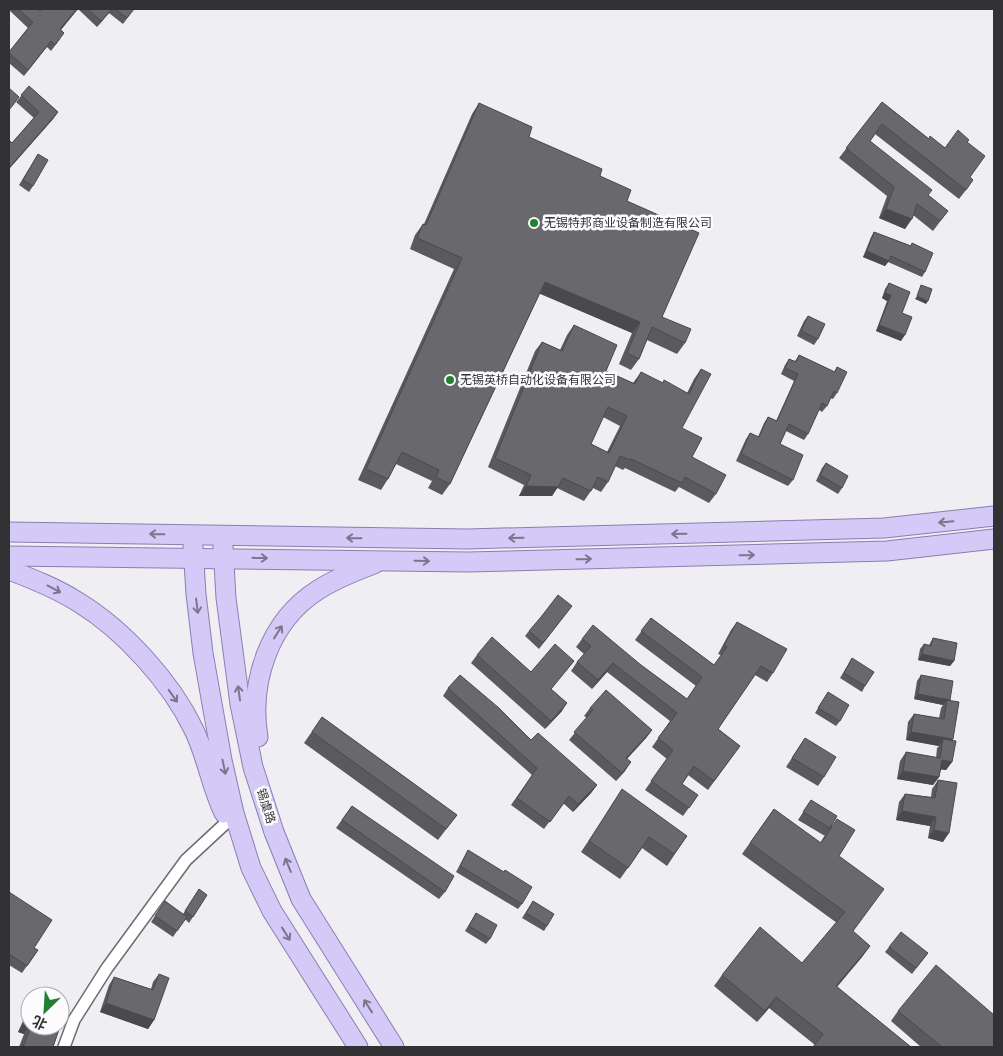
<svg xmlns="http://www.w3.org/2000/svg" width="1003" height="1056" viewBox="0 0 1003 1056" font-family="Roboto,'Noto Sans SC',sans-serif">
  <rect width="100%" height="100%" fill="#efeef3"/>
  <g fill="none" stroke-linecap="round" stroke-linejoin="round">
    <defs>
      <path id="minor" d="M64,1047L74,1020L107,968L186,860L228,821"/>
      <g id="primary">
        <path d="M9,532L467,539L884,528L994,516"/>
        <path d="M223,546L226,598L240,704L253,767L274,832L301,899L394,1047"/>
        <path d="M193,547L196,594L203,653L222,760L234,813L251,868L272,911L358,1047"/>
        <path d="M9,556L468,562L887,551L994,539"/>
        <path d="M9,570C33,579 56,588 78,602C124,630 171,682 194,730C207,757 211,786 224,813"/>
        <path d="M258,737C249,682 269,621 318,590C335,579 355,571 374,564"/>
      </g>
    </defs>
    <use href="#minor" stroke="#6d6c70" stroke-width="14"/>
    <use href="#primary" stroke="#8a7eb0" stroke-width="21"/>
    <use href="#minor" stroke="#fff" stroke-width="11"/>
    <use href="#primary" stroke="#d5caf7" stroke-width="19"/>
  </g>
  <g fill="#5a5a5e" fill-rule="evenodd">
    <path d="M9,9H38L40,11L42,9H134L123,24L109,13L97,27L78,9L61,30L60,39L51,51L47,47L24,76L9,63V52L28,28L9,10Z"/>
    <path d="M29,86L58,112L53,119L9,169V140L12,143L34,118L16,102L9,111Z"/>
    <path d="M882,102L929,139L945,148L967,142L966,190L959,199L875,134L870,141L928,195L948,211L933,231L913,215L905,229L879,218L887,196L839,158Z"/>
    <path d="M479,103L529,137L600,176L627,201L662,317L685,343L677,354L647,340L639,359L631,370L619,364L632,333L540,293L450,484L442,495L428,488L432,481L396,464L388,479L381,490L358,480L454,269L410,249L415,235L423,224H424L472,114Z"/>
    <path d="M38,154L33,186L29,192L19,185Z"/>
    <path d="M874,232L911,246L912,243L925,272L922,277L888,262L885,266L863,257L871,237Z"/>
    <path d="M889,283L902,313L901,341L876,331L887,301L882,298L885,289Z"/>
    <path d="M808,316L818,339L814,345L797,336L804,321Z"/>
    <path d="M574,325L606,371L633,383L641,372L662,383L687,393L694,379L701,369L682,428L692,457L716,494L709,503L679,487L675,492L625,468L623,470L615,466L608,482L601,492L593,488L584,501L557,488L552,496H519L524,485L488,467L535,351L542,342L560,350L567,335ZM603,417L620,426L607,452L591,444Z"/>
    <path d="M799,355L834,372L837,367V393L833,399L830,398L827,406L822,412L819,410L808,434L804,440L786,431L780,444L793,480L788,486L736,461L746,439L750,433L758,437L764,423L768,417L776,421L794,381L781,374L785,365L789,359L795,361Z"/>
    <path d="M826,463L842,488L838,494L816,481L822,468Z"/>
    <path d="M568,611L539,649L525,636L529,631Z"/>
    <path d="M651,618L714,665L721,655L718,654L731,630L737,622L773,673L767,682L755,675L718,729L740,746L708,790L688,775L682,784L698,795L683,816L645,790L667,759L652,747L670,721L607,672L592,689L571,671L577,662L584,654L576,647L582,639L641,665L687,699L696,686L635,640Z"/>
    <path d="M933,638L954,661L950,666L918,660L920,649L924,644L929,645Z"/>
    <path d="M477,655L531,672L574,661L551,689L562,711L545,729L471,663Z"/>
    <path d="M852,658L865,686L862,692L840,678Z"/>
    <path d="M921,675L950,700L953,739L952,740V762L946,770L941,769L939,777L933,785L897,779L900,761L906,752L936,758L937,748L939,746L906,740L908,722L914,714L939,718L941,708L943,705L914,699L917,681Z"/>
    <path d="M448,688L531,740L597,785L591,793L573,812L563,803L544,829L511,805L532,775L443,696Z"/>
    <path d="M828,692L840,721L836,726L815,713Z"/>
    <path d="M590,708L652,730L646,738L627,759L625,771L616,781L569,740L587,718L584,716Z"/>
    <path d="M322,717L457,815L438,840L304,743Z"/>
    <path d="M805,738L824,777L818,786L786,767Z"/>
    <path d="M938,780L943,842L928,838L930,826L896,820L899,802L905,794L931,797L932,789Z"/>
    <path d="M811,800L832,825L853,932L870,946L862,957L837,987L911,1047L815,1045L769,1008L757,1022L714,986L722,975L802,963L837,923L742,854L774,809L820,843L825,835V836L798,820Z"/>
    <path d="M615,801L687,836L667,866L642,848L620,879L581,852Z"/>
    <path d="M352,806L445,892L439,899L336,828Z"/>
    <path d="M468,850L522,904L518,909L456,872Z"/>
    <path d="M199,889L207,895L189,923L185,919L173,937L151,922L165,901L183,914Z"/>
    <path d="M9,892L34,948L38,950L22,973L9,965Z"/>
    <path d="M533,901L547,926L544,931L522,918Z"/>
    <path d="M476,913L490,939L486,944L465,931Z"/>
    <path d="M889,947L928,953L912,974L885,952Z"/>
    <path d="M159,974L154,1020L148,1029L100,1012L109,985L114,977L151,989L153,982Z"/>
    <path d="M30,1007V1026H60L53,1047H19L24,1034L18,1032L26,1014Z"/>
    <path d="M898,1011L994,1047H921L891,1021Z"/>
  </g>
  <g fill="#4a4a4c">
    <path d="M77,9H78L56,35L60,29Z"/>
    <path d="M112,9L109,13L97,27L101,21Z"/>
    <path d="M58,112L53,119L9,169V168Z"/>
    <path d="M886,209L912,219L905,229L879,218Z"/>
    <path d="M867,251L889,261L885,266L863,257Z"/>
    <path d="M545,282L640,322L632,333L538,293Z"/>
    <path d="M885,293L891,295L887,301L882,298Z"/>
    <path d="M917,296L928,301L926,304L915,299Z"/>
    <path d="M879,325L905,335L901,341L876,331Z"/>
    <path d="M526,486L558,487L552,496H519Z"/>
    <path d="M922,654L954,661L950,666L918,660Z"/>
    <path d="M613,663L607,672L592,689L598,680Z"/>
    <path d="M918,694L950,700L946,705L947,700L943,705L914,699Z"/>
    <path d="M567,703L562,711L545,729L551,721Z"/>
    <path d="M652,730L646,738L620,766L626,758Z"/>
    <path d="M911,732L953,739L947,748L943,739L939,746L906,740Z"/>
    <path d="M942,760L952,762L946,770L936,769Z"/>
    <path d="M631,762L625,771L616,781L622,773Z"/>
    <path d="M903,771L939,777L933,785L897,779Z"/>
    <path d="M597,785L591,793L573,812L578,804Z"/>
    <path d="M902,811L936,817L930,826L896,820Z"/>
    <path d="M934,830L949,833L943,842L928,838Z"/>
    <path d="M870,946L862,957L828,997L836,986Z"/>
    <path d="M776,997L769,1008L757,1022L765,1011Z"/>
    <path d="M106,1003L154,1020L148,1029L100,1012Z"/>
    <path d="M26,1020L30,1022V1025L24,1034L18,1032Z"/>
  </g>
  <g fill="#69696d" stroke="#4a4a4c" fill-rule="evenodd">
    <path d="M18,9H38L40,11L42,9H77L60,29L64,33L55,45L51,41L28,70L9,53V52L33,22Z"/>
    <path d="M88,9H112L101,21Z"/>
    <path d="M115,9H134L127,18Z"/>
    <path d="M29,86L58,112L9,168V140L12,143L39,112L21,95Z"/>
    <path d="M9,88L19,97L9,110Z"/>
    <path d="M882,102L929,139L930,136L945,148L958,130L969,140L967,142L985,156L970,177L973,180L966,190L882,124L870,141L932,190L928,195L948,211L940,221L917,204L912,219L886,209L894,187L846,148Z"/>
    <path d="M479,103L532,127L529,137L602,169L600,176L631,190L627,201L699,233L662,317L691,329L685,343L652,327L639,359L627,353L640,322L545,282L450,484L436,477L439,470L402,452L388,479L366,469L462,258L417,238L423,224L426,225Z"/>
    <path d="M38,154L48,160L33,186L23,180Z"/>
    <path d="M874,232L911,246L912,243L933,253L925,272L891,256L889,261L867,251Z"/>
    <path d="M889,283L910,292L902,313L912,317L905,335L879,325L891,295L885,293Z"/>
    <path d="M921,285L932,289L928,301L917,296Z"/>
    <path d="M808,316L825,324L818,339L801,331Z"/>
    <path d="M574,325L617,345L606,371L635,384L641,372L663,383L664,380L689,394L701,369L711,374L682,428L702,438L692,457L726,475L716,494L685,477L682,483L631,459L630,460L620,456L608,482L598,477L591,491L563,478L558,487L526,486L531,475L495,458L542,342L562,351ZM608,407L627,416L609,453L591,444Z"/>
    <path d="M799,355L835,372L837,367L847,372L837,393L834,391L827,406L822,403L808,434L789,424L780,444L803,455L793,480L741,454L750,433L759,437L768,417L777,421L798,374L785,368L789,359L796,362Z"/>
    <path d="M826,463L848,476L842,488L820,475Z"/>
    <path d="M558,595L572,606L543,643L529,631L541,617Z"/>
    <path d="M651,618L714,665L727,647L724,645L737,622L787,649L773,673L761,666L718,729L740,746L714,781L694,766L682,784L698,795L689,808L651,781L673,750L658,738L677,713L613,663L598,680L577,662L591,646L582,639L593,625L641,665L687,699L702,677L641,631Z"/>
    <path d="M492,637L531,672L555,644L574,661L551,689L567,703L551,721L477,655Z"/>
    <path d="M933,638L957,643L954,661L922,654L924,644L931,646Z"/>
    <path d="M852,658L874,672L865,686L844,673Z"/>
    <path d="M460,675L499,708L531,740L538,733L597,785L578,804L569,796L550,822L517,798L537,768L448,688Z"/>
    <path d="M921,675L953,681L950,700L918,694Z"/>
    <path d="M606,690L652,730L626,758L631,762L622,773L574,732L593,710L590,708Z"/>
    <path d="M828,692L849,705L840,721L818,708Z"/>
    <path d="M947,700L959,702L953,739L911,732L914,714L944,719Z"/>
    <path d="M322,717L457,815L446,829L312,732Z"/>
    <path d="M805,738L836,757L824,777L792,758Z"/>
    <path d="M943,739L956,741L952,762L942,760L939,777L903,771L906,752L940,758Z"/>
    <path d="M938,780L957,783L949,833L934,830L936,817L902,811L905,794L935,798Z"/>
    <path d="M622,789L687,836L674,854L649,837L628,868L589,841Z"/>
    <path d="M811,800L837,816L830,828L803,812Z"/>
    <path d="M352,806L454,876L445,892L342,820Z"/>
    <path d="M774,809L821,843L837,819L855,830L839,856L884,889L853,931L870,946L836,986L911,1047H813L823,1034L776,997L765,1011L722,975L760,927L802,963L845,912L750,843Z"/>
    <path d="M468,850L504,872L505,870L532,887L522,904L460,866Z"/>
    <path d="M199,889L207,895L193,917L185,911Z"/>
    <path d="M9,892L52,920L34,948L38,950L27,966L9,954Z"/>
    <path d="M165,901L187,917L177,931L155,916Z"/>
    <path d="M533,901L554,914L547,926L526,913Z"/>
    <path d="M476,913L497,925L490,939L469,926Z"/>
    <path d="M901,932L928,953L916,968L889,947Z"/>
    <path d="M936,965L994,1015V1047H942L898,1011Z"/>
    <path d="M159,974L169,978L154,1020L106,1003L114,977L153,990Z"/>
    <path d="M30,1011V1022L26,1020Z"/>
    <path d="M60,1013L64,1015L53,1047H23L31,1026H60Z"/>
  </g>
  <defs><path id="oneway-shaft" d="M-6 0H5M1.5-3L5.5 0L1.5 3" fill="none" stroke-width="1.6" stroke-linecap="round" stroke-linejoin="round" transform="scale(1.25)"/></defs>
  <g stroke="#7b768c">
    <use href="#oneway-shaft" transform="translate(946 522) rotate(175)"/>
    <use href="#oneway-shaft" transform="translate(157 534) rotate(-179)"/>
    <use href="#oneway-shaft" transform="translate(679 534) rotate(179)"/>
    <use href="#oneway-shaft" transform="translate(354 538) rotate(-179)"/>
    <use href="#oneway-shaft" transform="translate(516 538) rotate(179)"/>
    <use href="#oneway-shaft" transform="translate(747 555) rotate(-1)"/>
    <use href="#oneway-shaft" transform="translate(260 558) rotate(1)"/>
    <use href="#oneway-shaft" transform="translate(584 559) rotate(-1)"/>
    <use href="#oneway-shaft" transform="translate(422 561) rotate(1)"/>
    <use href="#oneway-shaft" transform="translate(54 589) rotate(28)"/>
    <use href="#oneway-shaft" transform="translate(197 606) rotate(83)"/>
    <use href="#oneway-shaft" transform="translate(278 632) rotate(-58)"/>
    <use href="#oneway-shaft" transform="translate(239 693) rotate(-98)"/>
    <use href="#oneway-shaft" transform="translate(173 696) rotate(55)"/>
    <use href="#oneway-shaft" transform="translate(224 767) rotate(78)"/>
    <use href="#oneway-shaft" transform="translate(288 865) rotate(-112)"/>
    <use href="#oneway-shaft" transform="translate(286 934) rotate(58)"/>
    <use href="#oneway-shaft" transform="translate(368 1006) rotate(-122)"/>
  </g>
  <g fill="#248031" stroke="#fcfcff" stroke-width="2">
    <circle cx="534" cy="223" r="5"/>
    <circle cx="450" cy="380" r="5"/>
  </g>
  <g text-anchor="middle" stroke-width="5" stroke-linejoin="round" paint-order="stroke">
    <g font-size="12" fill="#323234" stroke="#fcfcff" text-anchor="start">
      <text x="544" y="227">无锡特邦商业设备制造有限公司</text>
      <text x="460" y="384">无锡英桥自动化设备有限公司</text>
    </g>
    <g font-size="12" fill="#323234" stroke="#fcfcff">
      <text transform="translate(266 806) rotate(72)" y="4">锡虞路</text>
    </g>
  </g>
  <rect width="1003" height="1056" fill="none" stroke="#323234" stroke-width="20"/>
  <g transform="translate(45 1011) rotate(205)"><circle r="24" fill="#fcfcff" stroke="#ababae"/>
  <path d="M0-4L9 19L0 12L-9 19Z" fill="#248031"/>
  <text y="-8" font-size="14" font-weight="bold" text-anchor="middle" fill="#323234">北</text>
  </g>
</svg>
